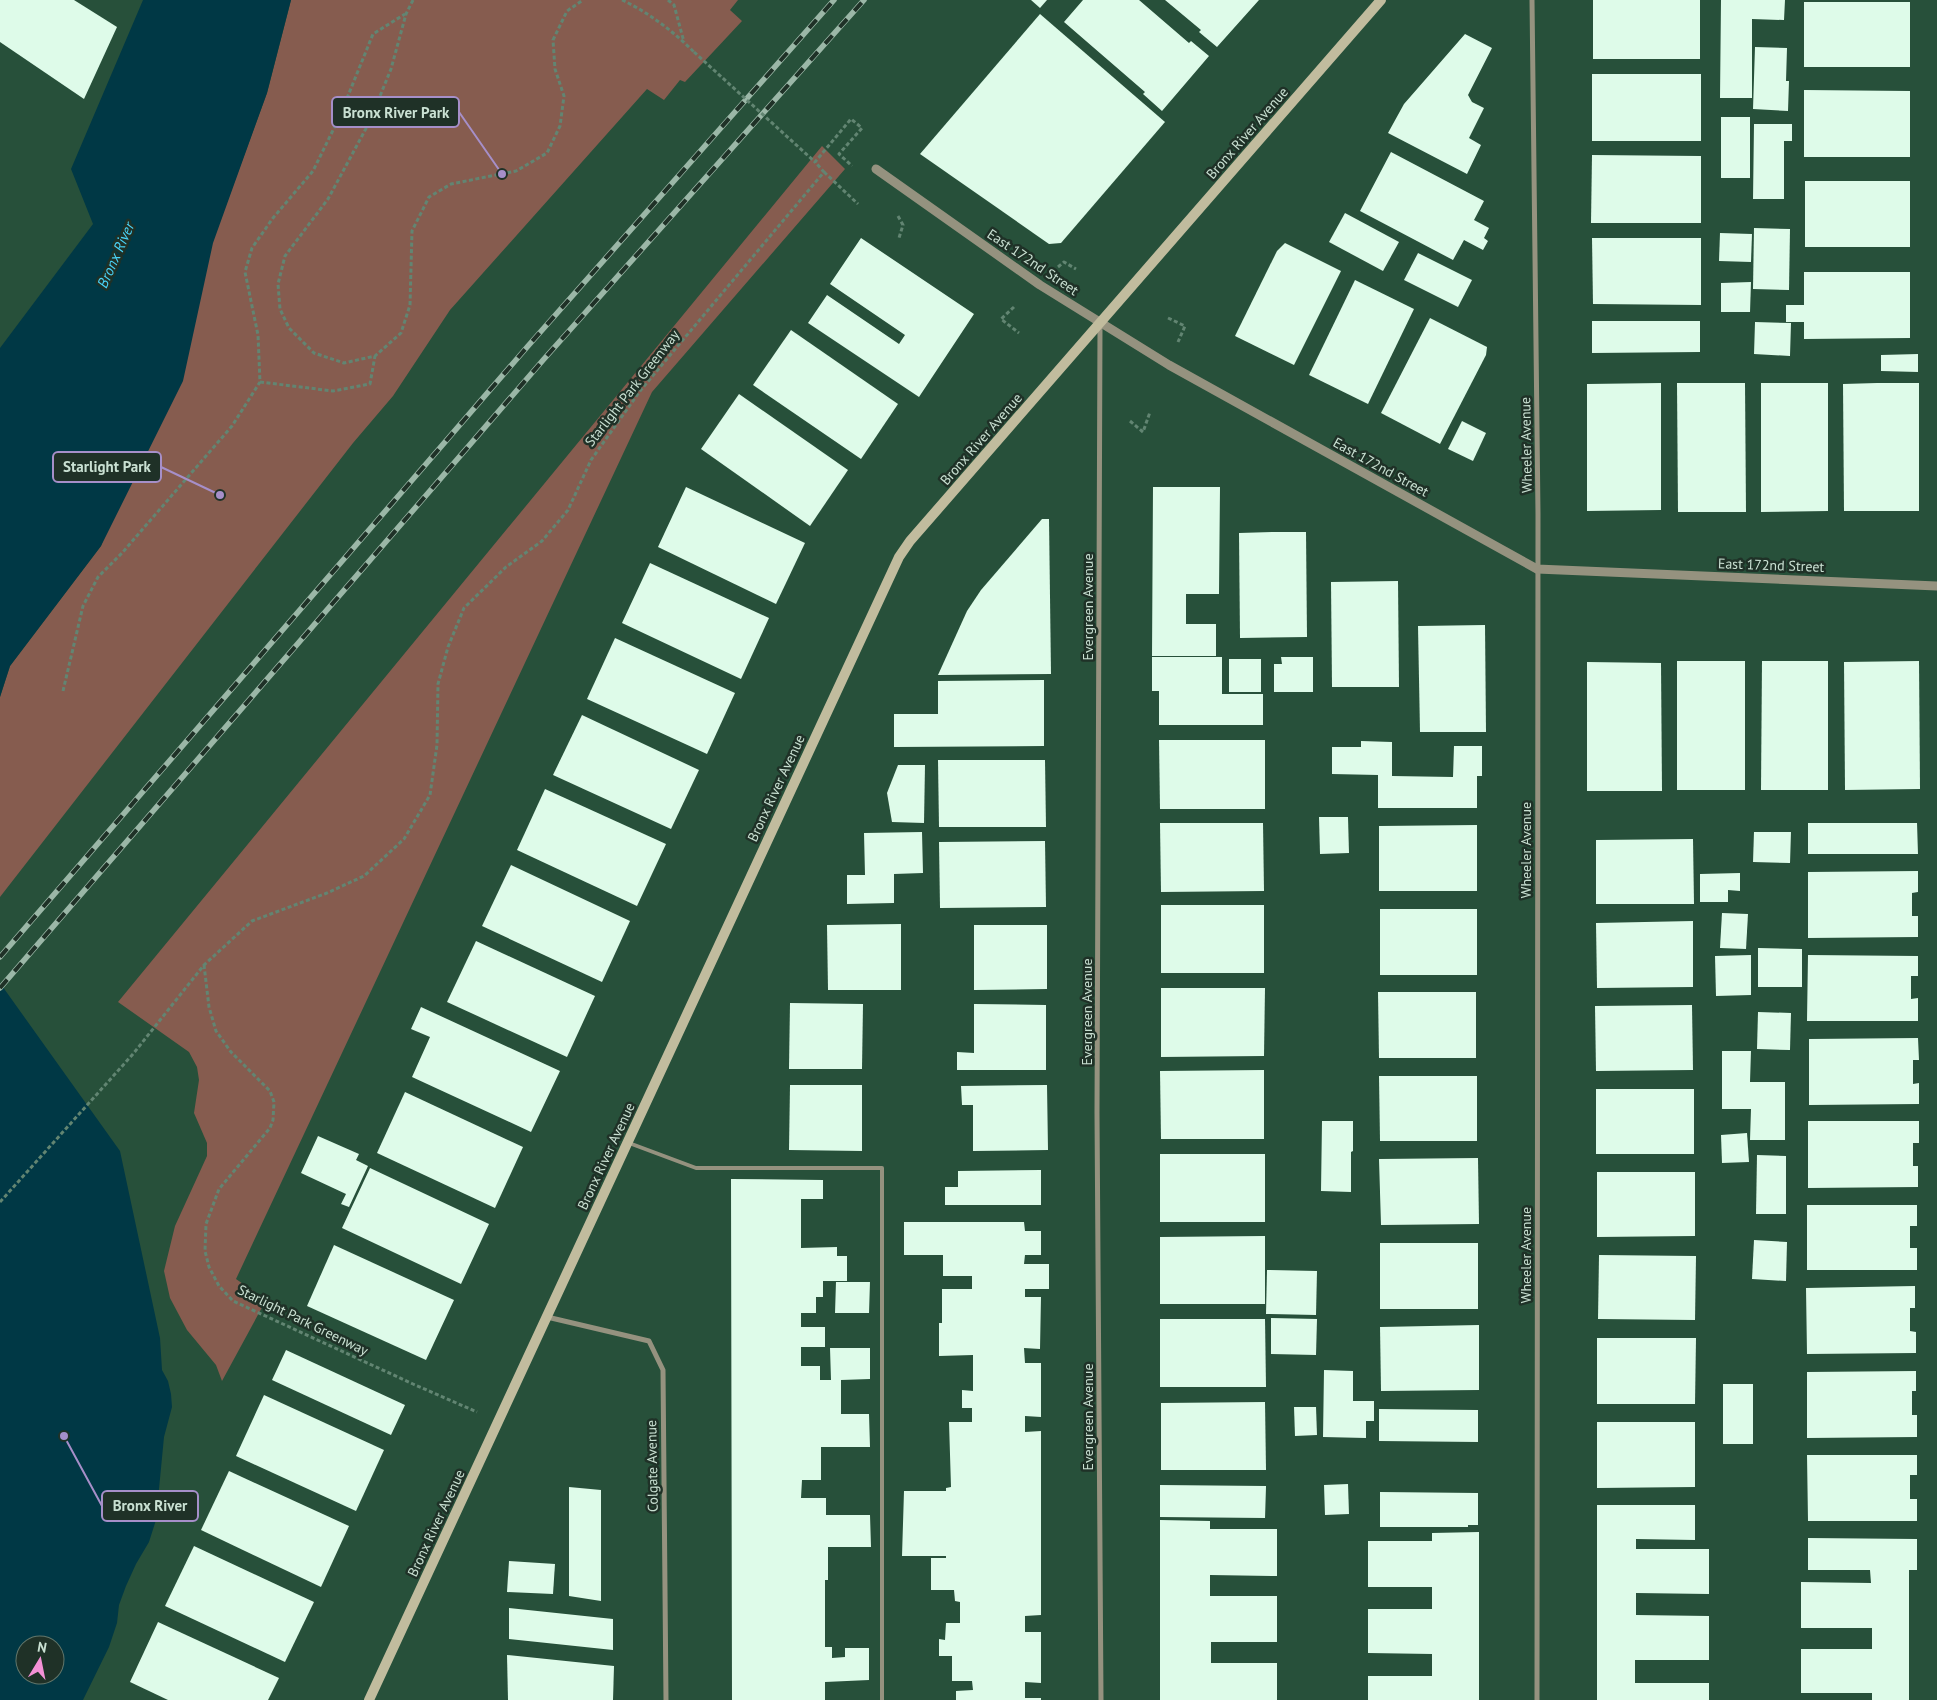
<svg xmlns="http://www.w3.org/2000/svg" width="1937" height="1700" viewBox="0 0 1937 1700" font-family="'PT Sans',sans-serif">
  <rect width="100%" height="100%" fill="#27503a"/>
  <g fill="#865c4f">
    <path d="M291,0H738L730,10L742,21L685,82L680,80L664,100L647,89L450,310L393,396L353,443L0,897V697L10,666L101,546L267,93Z"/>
    <path d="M822,146L845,169L652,392L236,1279L266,1300L222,1381L216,1365L187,1330L170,1298L164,1271L175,1226L207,1156V1143L194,1113L199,1080L197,1067L189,1052L118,1002Z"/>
  </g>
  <g fill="#003845" fill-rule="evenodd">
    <path d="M143,0H291L267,93L213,243L183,381L101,546L10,666L0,697V348L93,224L71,169Z"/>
    <path d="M0,983L120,1151L160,1338L162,1370L168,1381L171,1394L172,1407L164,1437L156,1520L149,1542L136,1564L126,1586L119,1605L117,1623L109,1647L83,1700H0ZM25,1645H55V1675H25Z"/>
  </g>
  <g fill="#defbe9">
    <path d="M0,0H74L117,27L84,99L0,42Z"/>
    <path d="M1031,0H1047L1040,8Z"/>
    <path d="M1083,0H1139L1189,43L1191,41L1209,56L1162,111L1143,94L1145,92L1064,22Z"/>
    <path d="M1165,0H1259L1217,47L1199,32L1201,30Z"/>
    <rect x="1593" y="0" width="107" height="59"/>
    <path d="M1721,0H1785L1784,20L1752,19V98H1720Z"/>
    <rect x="1804" y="2" width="106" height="65"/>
    <path d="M1040,14L1165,122L1061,243L1049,244L920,154Z"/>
    <path d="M1465,34L1492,48L1468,95L1472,102L1484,108L1469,138L1481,145L1467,174L1388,133L1404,104Z"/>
    <path d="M1755,47L1787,48L1786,81H1789L1788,111L1753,109Z"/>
    <rect x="1592" y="74" width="109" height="67"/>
    <path d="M1804,90L1910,91V157H1804Z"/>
    <rect x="1721" y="117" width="29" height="61"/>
    <path d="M1754,124H1792V141H1784V199H1753Z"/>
    <path d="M1391,152L1484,201L1474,220L1489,228L1484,238L1488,241L1483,250L1464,240L1453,260L1360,211Z"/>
    <path d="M1592,155L1701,156V223H1591Z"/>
    <rect x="1805" y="181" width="105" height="66"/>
    <path d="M1345,213L1399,242L1383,271L1329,242Z"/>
    <path d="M1754,228L1790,229L1789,290L1753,289Z"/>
    <path d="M1720,233L1752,234L1751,262L1719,261Z"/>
    <path d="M861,238L974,314L919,397L808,323L827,295L899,344L905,335L830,284Z"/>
    <path d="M1592,238H1701V305L1593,304Z"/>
    <path d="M1285,243L1341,271L1294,365L1235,336L1277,251Z"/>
    <path d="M1418,253L1472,280L1458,307L1404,280Z"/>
    <path d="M1804,272H1910V338L1804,339V322H1786V305H1804Z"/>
    <path d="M1355,280L1414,309L1368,404L1309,375Z"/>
    <path d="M1751,282L1750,312H1721V283Z"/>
    <path d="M1430,318L1487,347L1486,355L1440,444L1381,413Z"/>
    <path d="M1592,321H1700V352L1592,353Z"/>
    <path d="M1755,322L1791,323L1790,356L1754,354Z"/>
    <path d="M791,330L898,404L861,459L753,385Z"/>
    <path d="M1918,354V372L1881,371V355Z"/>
    <path d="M1661,383V510L1587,511V384Z"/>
    <path d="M1677,383H1745L1746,512H1678Z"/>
    <path d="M1761,383H1828V511L1761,512Z"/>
    <path d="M1877,383H1919V511H1844L1843,384Z"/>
    <path d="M739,394L848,470L810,526L701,449Z"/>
    <path d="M1462,421L1486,433L1473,461L1448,449Z"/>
    <path d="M686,487L805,543L776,604L658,547Z"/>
    <path d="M1153,487H1220L1219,594H1186V624H1216V656H1152Z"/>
    <path d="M1042,519H1049L1051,674L938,675L967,611L981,590Z"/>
    <path d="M1272,532H1306L1307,637L1240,638L1239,533Z"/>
    <path d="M650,563L769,618L741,679L622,623Z"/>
    <path d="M1398,581L1399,687H1332L1331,582Z"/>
    <path d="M1485,625L1486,732H1420L1418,626Z"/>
    <path d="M615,638L735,693L707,754L587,699Z"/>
    <path d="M1152,657H1222V694H1263V725H1159V691H1152Z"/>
    <path d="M1281,657H1313V692H1274V664H1282Z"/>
    <rect x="1229" y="659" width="32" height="33"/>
    <rect x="1677" y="661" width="68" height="129"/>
    <path d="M1762,661H1828V790H1761Z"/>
    <path d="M1919,661L1920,789L1845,790L1844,662Z"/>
    <path d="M1587,662L1661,663L1662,791H1587Z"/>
    <path d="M1044,680V746L894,747V714H938V681Z"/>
    <path d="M582,715L699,770L671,829L553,775Z"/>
    <path d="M1159,740H1265V809H1160Z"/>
    <path d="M1361,741L1392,742V776L1453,777L1454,746H1482V776H1477V808H1378V775L1332,774V747H1361Z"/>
    <path d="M938,760H1045L1046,827H939Z"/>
    <path d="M898,765H925L924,823L892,822L887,793Z"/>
    <path d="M545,789L666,844L637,906L517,850Z"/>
    <path d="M1319,817H1348L1349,853L1320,854Z"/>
    <path d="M1160,823H1263L1264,891L1161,892Z"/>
    <path d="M1808,823H1917L1918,854H1808Z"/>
    <path d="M1477,825V891H1379V826Z"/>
    <path d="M922,832L923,873L894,874V903L847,904V875H865L864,833Z"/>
    <path d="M1754,832H1791L1790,863L1753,862Z"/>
    <path d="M1693,839L1694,904H1596V840Z"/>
    <path d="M1045,841L1046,907L940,908L939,842Z"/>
    <path d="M511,865L630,921L602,982L482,926Z"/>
    <path d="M1918,871V892L1912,893V916H1918V937L1808,938V872Z"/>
    <path d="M1740,873V891L1728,890V902H1700V874Z"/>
    <rect x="1161" y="905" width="103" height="68"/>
    <rect x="1380" y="909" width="97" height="66"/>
    <path d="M1722,913L1748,914L1746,949L1720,948Z"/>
    <path d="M1693,921V987L1597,988L1596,923Z"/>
    <path d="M901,924V990H828L827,925Z"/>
    <path d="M974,925H1047V989L974,990Z"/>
    <path d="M476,941L595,996L567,1057L447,1002Z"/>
    <path d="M1758,948L1802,949V987H1758Z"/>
    <path d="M1751,955V995L1716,996L1715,956Z"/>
    <path d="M1808,955L1918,956V976H1911V999L1918,998V1021H1807Z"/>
    <path d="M1161,988H1265L1264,1056L1161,1057Z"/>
    <path d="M1378,992H1476V1058H1379Z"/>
    <path d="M790,1003L863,1004L862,1069H789Z"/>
    <path d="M974,1004L1046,1005V1070H957V1052L974,1053Z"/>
    <path d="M1692,1005L1693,1070L1596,1071L1595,1006Z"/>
    <path d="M421,1007L560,1071L531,1132L412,1077L430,1037L411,1029Z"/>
    <path d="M1758,1012L1791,1013L1790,1050L1757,1049Z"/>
    <path d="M1918,1038L1919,1060H1913V1084L1919,1083V1104L1809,1105V1039Z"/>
    <path d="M1722,1051H1751L1750,1082H1785V1140H1750L1751,1109H1722Z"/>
    <path d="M1264,1070V1139H1161L1160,1071Z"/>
    <path d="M1379,1076H1477V1141H1380Z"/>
    <path d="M790,1085H862V1151L789,1150Z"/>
    <path d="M1047,1085L1048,1150L973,1151V1105H962L961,1086Z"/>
    <rect x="1596" y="1089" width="98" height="65"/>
    <path d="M405,1092L523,1147L495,1208L377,1153Z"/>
    <path d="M1322,1121H1353V1151L1351,1152V1192L1321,1191Z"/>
    <path d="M1808,1121H1919V1143H1913V1166H1918V1187L1808,1188Z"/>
    <path d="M1747,1133L1749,1162L1722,1163L1721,1135Z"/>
    <path d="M318,1136L359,1154L356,1160L368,1166L349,1207L341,1204L346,1194L301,1173Z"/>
    <rect x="1160" y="1154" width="105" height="68"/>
    <path d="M1757,1155L1786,1156V1214H1756Z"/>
    <path d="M1478,1158L1479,1224L1381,1225L1379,1159Z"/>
    <path d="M370,1168L489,1224L461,1284L342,1228Z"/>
    <path d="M1041,1170V1205H945V1187H958V1171Z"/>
    <path d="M1597,1172H1695V1236L1597,1237Z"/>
    <path d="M731,1179L823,1180V1199H801V1248L837,1247V1256H847V1281H823V1297H816V1313H801V1327H825V1347H801V1366H820V1380H831L830,1348H870V1379L841,1380V1414H869L870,1447H821V1480H802L801,1498H826V1515H870L871,1547H828V1580H825V1647H832V1658L845,1657V1648H869V1680L825,1682V1700H732Z"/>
    <path d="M1807,1205H1917V1226H1910V1248H1917V1270H1807Z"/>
    <path d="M904,1222H1024L1025,1231H1041V1255H1025L1024,1264H1049V1289H1025V1297H1041L1040,1349L1024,1348L1025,1363H1041V1417L1025,1416V1432L1041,1431V1615L1025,1616V1632H1041V1683L1025,1682V1698H1041V1700H956V1691L973,1690L972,1681H952V1656H939V1639L945,1640L946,1623H960V1602L955,1601L954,1590H931V1558H946V1556H902L904,1491H946V1488L951,1487L949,1422H972V1408H962V1390L973,1391V1355L939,1356V1323H942V1289H972V1276H943V1255H904Z"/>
    <path d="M1265,1236V1304H1160V1237Z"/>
    <path d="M1754,1240L1787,1242L1786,1281L1752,1279Z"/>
    <rect x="1380" y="1243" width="98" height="66"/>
    <path d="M334,1245L454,1300L426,1360L307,1306Z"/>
    <path d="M1599,1255L1696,1256L1695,1320L1598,1319Z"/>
    <path d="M1267,1270L1317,1271L1316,1315L1266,1314Z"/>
    <path d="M836,1282H870L869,1313H835Z"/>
    <path d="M1915,1286V1308H1910V1331L1916,1332V1353L1807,1354L1806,1288Z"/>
    <path d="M1271,1318L1317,1319L1316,1355L1271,1354Z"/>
    <path d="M1160,1319H1265L1266,1387H1160Z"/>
    <path d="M1479,1325V1390L1381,1391L1380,1327Z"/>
    <path d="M1597,1338H1696L1695,1404H1597Z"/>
    <path d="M286,1350L405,1405L391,1435L272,1380Z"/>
    <path d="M1324,1370L1353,1371V1401H1374V1421H1366V1438L1323,1437Z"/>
    <path d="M1916,1371V1391H1912V1415H1917V1437L1807,1438V1372Z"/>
    <rect x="1723" y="1384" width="30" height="60"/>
    <path d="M264,1395L384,1450L356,1511L236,1456Z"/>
    <path d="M1265,1402L1266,1470H1161V1403Z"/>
    <path d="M1294,1407H1316L1317,1435L1295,1436Z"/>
    <path d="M1379,1409L1478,1410V1442L1379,1441Z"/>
    <path d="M1597,1422H1695V1487L1597,1488Z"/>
    <path d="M1807,1455H1917V1475H1910V1499H1917V1521H1808Z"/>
    <path d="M229,1471L349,1526L321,1587L201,1530Z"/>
    <path d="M1348,1484L1349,1514L1325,1515L1324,1485Z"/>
    <path d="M1160,1485L1266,1486L1265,1518L1160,1517Z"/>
    <path d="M569,1487L601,1490V1601L569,1596Z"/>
    <path d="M1380,1492L1478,1493V1525H1468V1527H1380Z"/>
    <path d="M1597,1505H1695V1540L1636,1539V1549H1709V1594L1636,1593V1615L1709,1616V1660H1635V1683H1709V1700H1597Z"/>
    <path d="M1160,1520L1210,1521V1529H1277V1576L1210,1575V1596H1277V1642H1211V1663H1277V1700H1160Z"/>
    <path d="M1479,1532V1700H1368V1676H1432V1654L1368,1653V1609H1432V1587H1368V1541H1432V1533Z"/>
    <path d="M1808,1538L1917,1539V1570H1909V1700H1872V1693H1801V1649H1872V1628H1801V1582L1871,1583L1870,1570H1808Z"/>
    <path d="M194,1546L314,1602L285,1662L165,1606Z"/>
    <path d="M509,1561L555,1564L553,1594L507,1592Z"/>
    <path d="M509,1608L613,1619V1650L509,1639Z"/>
    <path d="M158,1622L279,1678L268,1700H168L130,1682Z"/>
    <path d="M507,1655L614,1666L613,1700H508Z"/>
  </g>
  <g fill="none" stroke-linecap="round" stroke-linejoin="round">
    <g stroke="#628572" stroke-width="3" stroke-dasharray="4 2.5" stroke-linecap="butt">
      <path d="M413,0L406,14L391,69L369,123L328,199L285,256L278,284L280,309L289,328L314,353L344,363L375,356L401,333L410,305L412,231L429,197L451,184L516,171L547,153L560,126L564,96L555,69L553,40L567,11L583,0"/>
      <path d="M622,0C648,12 674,32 694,52"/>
      <path d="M668,0L674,5L684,42"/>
      <path d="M824,172L858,204"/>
      <path d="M898,216L903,225L899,238"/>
      <path d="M1058,267L1064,262L1076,269"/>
      <path d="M1014,307L1001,319L1019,333"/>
      <path d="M1168,318L1185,326L1178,342"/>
      <path d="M260,382L333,391L370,384L375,356"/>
      <path d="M1130,421L1143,432L1150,412"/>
      <path d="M63,691L83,606L98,577L122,553L232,426L260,382L258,335L245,272L252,248L273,218L313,171L339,118L373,34L405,14"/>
      <path d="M204,965L209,1007L216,1031L231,1052L270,1091L274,1102L273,1120L270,1128L219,1189L206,1224L205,1251L209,1267L219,1286L233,1301L413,1384L477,1412"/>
      <path d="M0,1202L133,1054L204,965L252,921L327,893L364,876L404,839L430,795L437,745L438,684L448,647L464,608L506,567L542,541L568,510L591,460L640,391L824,172L815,162L851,119L862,128L839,154L852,166"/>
    </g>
    <path stroke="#95927f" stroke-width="4" d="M629,1143L696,1168H882V1700"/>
    <g stroke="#95927f" stroke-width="5">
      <path d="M1532,0L1538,514L1537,1700"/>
      <path d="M1100,326L1097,1113L1101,1700"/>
      <path d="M547,1317L649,1341L663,1370L666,1700"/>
    </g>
    <path stroke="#95927f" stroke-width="9" d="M876,169L1040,285L1169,365L1537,569L1937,586"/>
    <path stroke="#c1bc9e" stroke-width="10" d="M369,1700L899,557L910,541L1381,0"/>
    <defs>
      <g id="rail">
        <path d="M0,957L528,346L834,0"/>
        <path d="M0,988L544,359L864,0"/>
      </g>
    </defs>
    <use href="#rail" stroke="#9bb7a7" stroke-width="5.5"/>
    <use href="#rail" stroke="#1f3127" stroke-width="4" stroke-dasharray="11" stroke-linecap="butt"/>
    <path stroke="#628572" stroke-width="3" stroke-dasharray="4 2.5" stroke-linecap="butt" d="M694,52L815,162"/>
  </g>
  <g text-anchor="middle" stroke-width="5" stroke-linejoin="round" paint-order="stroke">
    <g font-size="14" fill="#c9e0d2" stroke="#1f3127">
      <text transform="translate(1247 133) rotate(-49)" y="5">Bronx River Avenue</text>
      <text transform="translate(1033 262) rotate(34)" y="5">East 172nd Street</text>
      <text transform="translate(632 388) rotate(-52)" y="5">Starlight Park Greenway</text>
      <text transform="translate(981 439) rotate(-49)" y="5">Bronx River Avenue</text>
      <text transform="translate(1526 445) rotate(-91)" y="5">Wheeler Avenue</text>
      <text transform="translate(1381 467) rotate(29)" y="5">East 172nd Street</text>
      <text transform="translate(1771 565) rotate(2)" y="5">East 172nd Street</text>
      <text transform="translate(1088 607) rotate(-90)" y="5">Evergreen Avenue</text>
      <text transform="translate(776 788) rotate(-65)" y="5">Bronx River Avenue</text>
      <text transform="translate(1526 850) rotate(-90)" y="5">Wheeler Avenue</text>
      <text transform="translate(1087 1012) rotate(-90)" y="5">Evergreen Avenue</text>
      <text transform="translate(606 1156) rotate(-65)" y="5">Bronx River Avenue</text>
      <text transform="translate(1526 1255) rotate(-90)" y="5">Wheeler Avenue</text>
      <text transform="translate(303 1320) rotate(26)" y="5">Starlight Park Greenway</text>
      <text transform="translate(1088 1417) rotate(-90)" y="5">Evergreen Avenue</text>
      <text transform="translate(652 1466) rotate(-91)" y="5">Colgate Avenue</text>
      <text transform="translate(436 1523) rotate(-65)" y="5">Bronx River Avenue</text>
    </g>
    <g font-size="15" font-style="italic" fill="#49d3f7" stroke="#1f3127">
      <text transform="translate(116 255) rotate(-66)" y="5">Bronx River</text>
    </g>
  </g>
  <path fill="none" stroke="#a68fc9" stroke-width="2" d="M502 174L459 112M220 495L161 467M64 1436L102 1506"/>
  <g fill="#a68fc9" stroke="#1f3127" stroke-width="2">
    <circle cx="502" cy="174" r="5"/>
    <circle cx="220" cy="495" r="5"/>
    <circle cx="64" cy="1436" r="5"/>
  </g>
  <g fill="#1f3127" stroke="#a68fc9" stroke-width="2">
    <rect x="332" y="97" width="127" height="30" rx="5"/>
    <rect x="53" y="452" width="108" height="30" rx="5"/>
    <rect x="102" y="1491" width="96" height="30" rx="5"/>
  </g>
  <g font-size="15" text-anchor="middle" font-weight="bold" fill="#c9e0d2">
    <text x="396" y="118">Bronx River Park</text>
    <text x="107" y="472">Starlight Park</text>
    <text x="150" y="1511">Bronx River</text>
  </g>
  <g transform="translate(40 1660) rotate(10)"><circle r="24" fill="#1f3127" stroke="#63776b"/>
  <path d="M0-4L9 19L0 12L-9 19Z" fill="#f391d6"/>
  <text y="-8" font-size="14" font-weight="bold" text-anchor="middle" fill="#c9e0d2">N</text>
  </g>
</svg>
